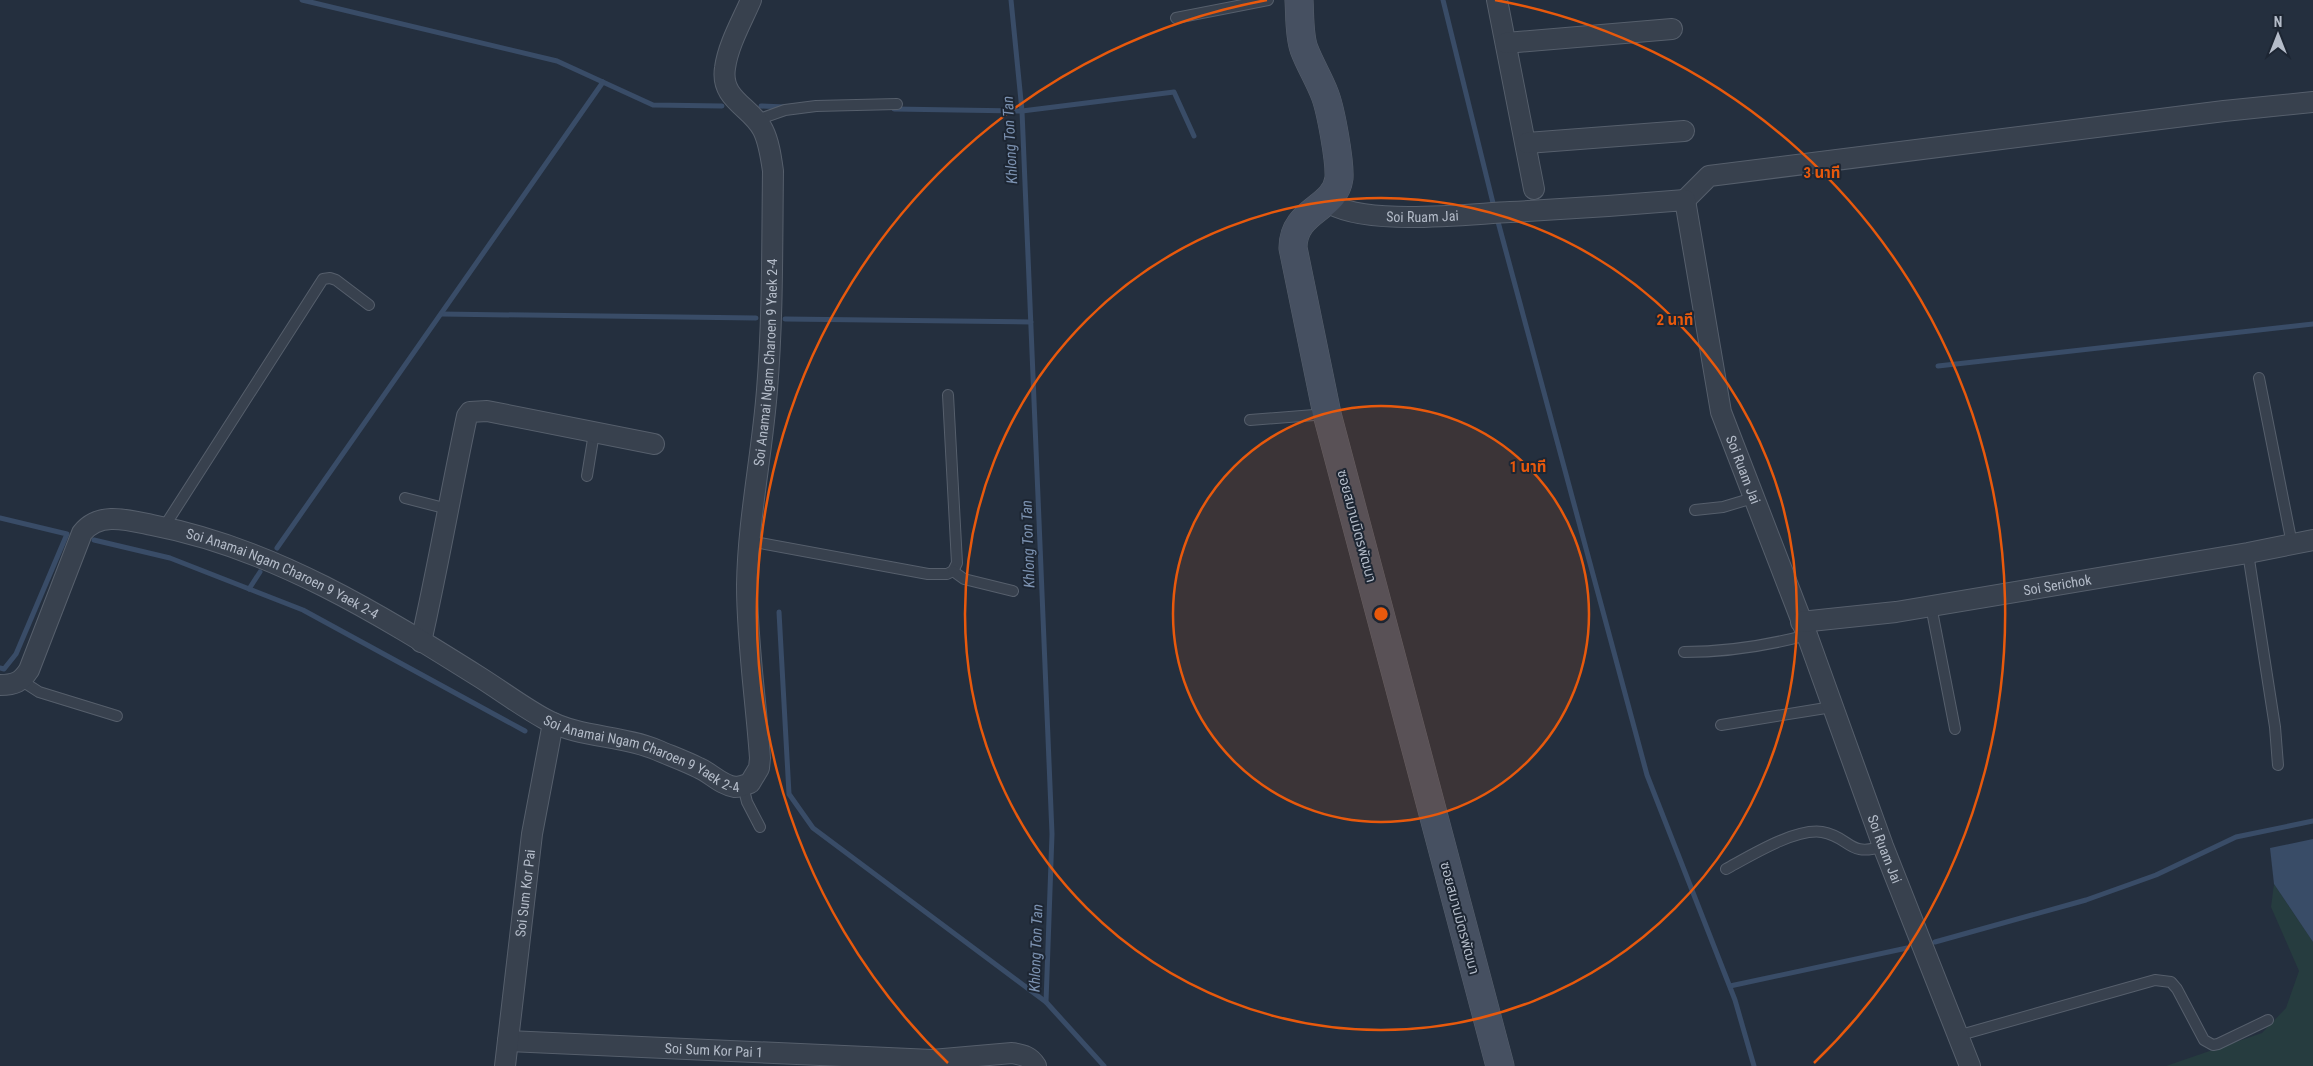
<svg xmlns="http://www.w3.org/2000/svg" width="2313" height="1066" viewBox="0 0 2313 1066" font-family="'Roboto Condensed','Noto Sans Thai',sans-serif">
  <rect width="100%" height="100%" fill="#242f3e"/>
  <path fill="#263c3f" d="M2274,884L2313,942V1066H2166L2262,1033L2286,1008L2299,971L2271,907Z"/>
  <path fill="#394c67" d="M2313,839V942L2274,884L2270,848Z"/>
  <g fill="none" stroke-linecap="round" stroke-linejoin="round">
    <g stroke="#394c67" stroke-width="5">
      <path d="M302,0L557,61L653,105L722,106"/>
      <path d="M1011,0L1022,111L1052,834L1046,1002L1104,1066"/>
      <path d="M1443,0L1494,207"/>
      <path d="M761,106L785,107"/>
      <path d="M894,109L1022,111L1174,92L1194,136"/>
      <path d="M1497,218L1647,775L1735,1000L1754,1066"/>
      <path d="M441,314L756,318"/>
      <path d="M785,319L1031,322"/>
      <path d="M1938,366L2313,324"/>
      <path d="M0,518L67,534L16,654L4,669L0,668"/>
      <path d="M94,540L170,558L303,610L525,731"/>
      <path d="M277,548L603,82"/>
      <path d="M249,589L260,572"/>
      <path d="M779,612L789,794L813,828L1046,1002"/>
      <path d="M1935,942L2086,900L2156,875L2236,837L2313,821"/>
      <path d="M1730,986L1907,948"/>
    </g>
    <defs>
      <g id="lane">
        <path d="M1176,18L1268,0"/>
        <path d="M757,120L785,110L816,106L897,104"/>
        <path d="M2259,378L2292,544"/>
        <path d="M1250,420L1327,414"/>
        <path d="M587,476L594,433"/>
        <path d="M405,498L448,509"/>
        <path d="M1695,510L1723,507L1753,498"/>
        <path d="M164,527L323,279L330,278L336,280L369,305"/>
        <path d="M749,541L928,574H947L953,571L957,563L948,395"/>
        <path d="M2248,553L2275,727L2278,765"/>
        <path d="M953,571L964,579L1013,591"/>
        <path d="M1931,606L1955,729"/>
        <path d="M1684,652C1726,652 1766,646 1807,635"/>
        <path d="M22,681L39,692L117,716"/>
        <path d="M1721,725L1832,707"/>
        <path d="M743,786L747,802L760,827"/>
        <path d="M1726,869C1750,856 1795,828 1822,832C1851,837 1848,858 1883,846"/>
        <path d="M1957,1036L2155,980L2171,982L2177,989L2204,1040L2213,1045L2218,1044L2268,1020"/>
      </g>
      <g id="street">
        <path d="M1497,0L1534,189"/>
        <path d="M1506,43L1672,29"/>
        <path d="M1527,143L1684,131"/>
        <path d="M1685,200L1709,176L2224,111L2313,102"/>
        <path id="s1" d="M1326,201C1361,227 1466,214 1510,212C1569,209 1627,205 1685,200L1721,412L1807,635L1883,846L1970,1066"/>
        <path id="s2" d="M1801,622L1896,612L2248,553L2313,540"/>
        <path d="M421,642C438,567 451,491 467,416L470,412L487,411L654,444"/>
        <path id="s3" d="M0,685C15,685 21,682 29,670L82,533C99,511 128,520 152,525C273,548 379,614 481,678C503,692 523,707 545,719C579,738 622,735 657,750C671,756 685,761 699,768C711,773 721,785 735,787C740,787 745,785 750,783L759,768L760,758C756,700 747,643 747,585C748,519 762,455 767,390C773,317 772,244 773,171C771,157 769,142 763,130C752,107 720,100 725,68C728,45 742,21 751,0"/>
        <path id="s4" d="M508,1041L932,1060L1012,1053C1023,1055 1030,1056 1036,1066"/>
        <path id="s5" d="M505,1066L532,834L553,723"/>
      </g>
      <path id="secondary" d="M1299,0C1300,15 1299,35 1304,49C1310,65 1319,79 1325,95C1331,111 1340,161 1339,178C1335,210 1293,209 1293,248L1327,414L1500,1066"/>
    </defs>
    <use href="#lane" stroke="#565f6c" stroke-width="12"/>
    <use href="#street" stroke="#565f6c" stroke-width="22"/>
    <use href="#secondary" stroke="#565f6c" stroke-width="29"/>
    <use href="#lane" stroke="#38414e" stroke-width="10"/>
    <use href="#street" stroke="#38414e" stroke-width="20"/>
    <use href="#secondary" stroke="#465061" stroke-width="28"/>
  </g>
  <circle cx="1381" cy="614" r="208" fill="#e8590c" fill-opacity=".12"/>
  <g fill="none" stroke="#e8590c" stroke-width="2.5">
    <circle cx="1381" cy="614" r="208"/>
    <circle cx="1381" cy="614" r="416"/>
    <path d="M948 1063A624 624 0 0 1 1267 0M1495 0A624 624 0 0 1 1814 1063"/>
  </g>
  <g text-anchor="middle" stroke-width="4" stroke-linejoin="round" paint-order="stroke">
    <g font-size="14" fill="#b4bcc9" stroke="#1d2633">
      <text dy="5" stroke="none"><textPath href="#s1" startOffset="99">Soi Ruam Jai</textPath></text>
      <text dy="5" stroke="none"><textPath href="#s3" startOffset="1341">Soi Anamai Ngam Charoen 9 Yaek 2-4</textPath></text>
      <text dy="5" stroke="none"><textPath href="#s1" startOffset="639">Soi Ruam Jai</textPath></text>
      <text transform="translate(1357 526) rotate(75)" y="5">ซอยสมานมิตรพัฒนา</text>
      <text dy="5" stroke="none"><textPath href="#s3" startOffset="396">Soi Anamai Ngam Charoen 9 Yaek 2-4</textPath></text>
      <text dy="5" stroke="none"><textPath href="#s2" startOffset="259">Soi Serichok</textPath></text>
      <text dy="5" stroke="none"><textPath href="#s3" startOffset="801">Soi Anamai Ngam Charoen 9 Yaek 2-4</textPath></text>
      <text dy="5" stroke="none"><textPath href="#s1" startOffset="1044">Soi Ruam Jai</textPath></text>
      <text dy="5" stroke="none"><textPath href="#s5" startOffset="174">Soi Sum Kor Pai</textPath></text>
      <text transform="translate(1460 918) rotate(75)" y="5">ซอยสมานมิตรพัฒนา</text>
      <text dy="5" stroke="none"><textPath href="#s4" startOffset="206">Soi Sum Kor Pai 1</textPath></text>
    </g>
    <g font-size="15" font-style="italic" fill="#7c92b1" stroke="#1d2633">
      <text transform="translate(1010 140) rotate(-93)" y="5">Khlong Ton Tan</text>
      <text transform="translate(1028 544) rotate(-92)" y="5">Khlong Ton Tan</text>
      <text transform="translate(1036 948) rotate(-88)" y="5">Khlong Ton Tan</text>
    </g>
  </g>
  <circle cx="1381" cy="614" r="8" fill="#e8590c" stroke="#1d2633" stroke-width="2.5"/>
  <g font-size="15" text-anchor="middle" font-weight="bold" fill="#e8590c" stroke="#1d2633" stroke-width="4" stroke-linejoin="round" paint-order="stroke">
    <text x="1822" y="178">3 นาที</text>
    <text x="1675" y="325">2 นาที</text>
    <text x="1528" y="472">1 นาที</text>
  </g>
  <g transform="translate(2278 35)" stroke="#1d2633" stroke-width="4" paint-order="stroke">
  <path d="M0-4L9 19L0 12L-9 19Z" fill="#b4bcc9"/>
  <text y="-8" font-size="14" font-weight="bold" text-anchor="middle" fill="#b4bcc9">N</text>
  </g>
</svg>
